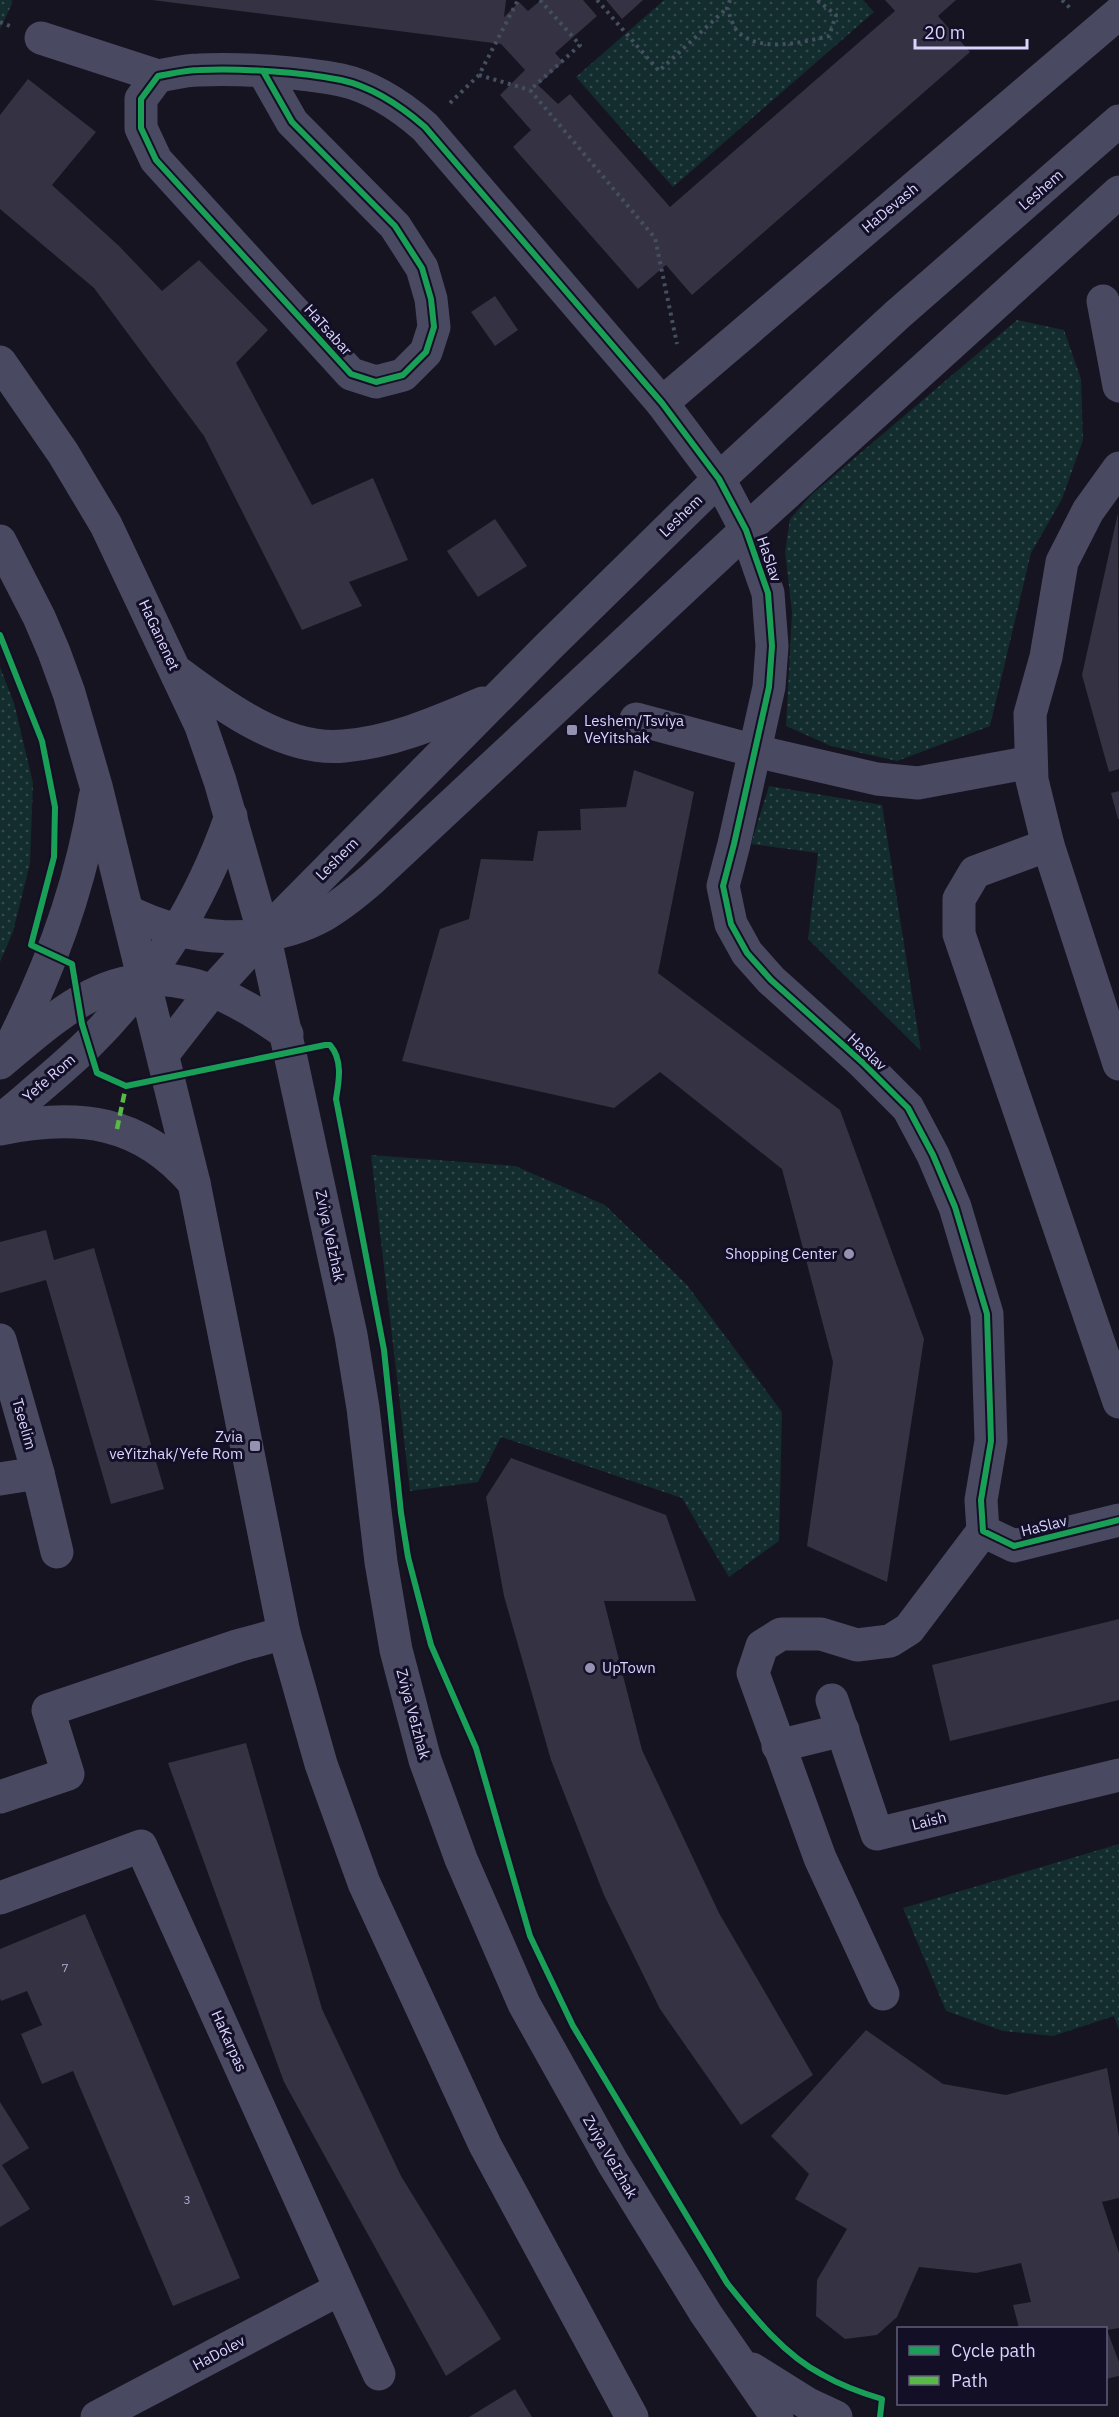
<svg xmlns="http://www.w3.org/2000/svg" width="1119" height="2417" viewBox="0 0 1119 2417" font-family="'IBM Plex Sans',sans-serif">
  <defs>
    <pattern id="grass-dots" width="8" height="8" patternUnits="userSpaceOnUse" patternTransform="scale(1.5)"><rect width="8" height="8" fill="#132c2d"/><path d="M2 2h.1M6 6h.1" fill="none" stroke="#354a4c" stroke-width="1.8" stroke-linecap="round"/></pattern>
  </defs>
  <rect width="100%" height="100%" fill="#161421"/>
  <g fill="url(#grass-dots)">
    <path d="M0,0H12V4L0,29Z"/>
    <path d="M664,0H863L874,12L673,187L576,77Z"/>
    <path d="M1017,320L1064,330L1081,379L1083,440L1062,499L1031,553L990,726L897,761L831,746L786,726L792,612L785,552L790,519L811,495Z"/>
    <path d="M0,667L14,703L33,783L30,863L13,932L0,962Z"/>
    <path d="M769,786L882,805L921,1051L808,939L818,853L751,844Z"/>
    <path d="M371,1155L515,1166L605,1205L687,1285L782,1412L779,1541L729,1577L682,1498L501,1437L478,1482L410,1491Z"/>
    <path d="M1119,1844V2030L1114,2016L1053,2036L1003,2031L946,2011L903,1908Z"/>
  </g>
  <g fill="#343243">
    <path d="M152,0H506L504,17L519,2L528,11L541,0H583L597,16L555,53L563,62L538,85L558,104L570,94L670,207L895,11L885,0H956L938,16L970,52L692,295L666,265L638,289L513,147L531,130L500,95L525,70L501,44Z"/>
    <path d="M606,0H643L622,19Z"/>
    <path d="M28,79L96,132L52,185L119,246L162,291L199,260L268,330L236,363L312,505L373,478L408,560L349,582L362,606L302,630L204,436L94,288L0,209V115Z"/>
    <path d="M495,296L518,330L495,346L471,312Z"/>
    <path d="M1118,513L1119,769L1109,772L1082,675Z"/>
    <path d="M495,519L527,566L478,597L447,551Z"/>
    <path d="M634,770L694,792L658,973L840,1110L924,1339L887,1582L807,1546L833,1362L782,1169L660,1072L614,1108L402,1061L440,929L469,919L481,859L533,861L538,831L581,830L580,809L626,807Z"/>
    <path d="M1119,791V819H1118L1111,793Z"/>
    <path d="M46,1230L54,1260L94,1248L164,1489L111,1504L46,1280L0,1293V1242Z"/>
    <path d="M511,1458L666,1515L696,1601H604L642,1750L719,1913L813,2075L741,2125L660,2009L604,1895L551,1760L504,1596L486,1497Z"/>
    <path d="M1119,1619V1700L950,1741L932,1665Z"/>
    <path d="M246,1743L322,2009L401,2176L501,2339L446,2376L284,2082L168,1763Z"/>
    <path d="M85,1914L240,2278L173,2306L73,2071L42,2084L21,2034L42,2025L27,1991L1,2001L0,1998V1949Z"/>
    <path d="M866,2030L943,2084L1006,2095L1107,2068L1119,2137V2198L1102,2202L1119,2253V2328L1107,2330L1119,2362V2376L1106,2379V2328H1019L1013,2305L1031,2302L1021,2263L976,2273L919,2267L897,2317L877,2335L845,2339L816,2316L817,2280L847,2229L795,2199L809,2174L771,2136Z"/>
    <path d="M0,2102L29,2148L2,2165L30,2209L0,2227Z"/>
    <path d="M515,2389L532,2417H469Z"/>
  </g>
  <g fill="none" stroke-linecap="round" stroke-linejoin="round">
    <g stroke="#44505f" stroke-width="4" stroke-dasharray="3 4.5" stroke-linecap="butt">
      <path d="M540,0L580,45L530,90L655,238L677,344"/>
      <path d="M597,0L659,71L727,8"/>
      <path d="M730,0L727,8C730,15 733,28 739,33C763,53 803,42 829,36L836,15L817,0"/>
      <path d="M1062,0L1070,8"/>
      <path d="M0,22L10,26"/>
      <path d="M479,75L530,90"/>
      <path d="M450,103L479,75L518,0"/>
    </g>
    <g stroke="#4a4962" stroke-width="33">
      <path d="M41,38L158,76"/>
      <path d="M263,71L292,122L395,226L422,268L431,299L434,327L426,352L403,375L376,382L351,374L156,160L141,128V99L158,76C171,74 185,70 199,70C240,68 301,72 341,80C373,87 401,106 425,127L662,403L719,479L746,530L768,593L772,646L769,687L734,844L723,886L731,924L747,953L771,980L862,1062L908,1108L933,1155L955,1207L987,1314L991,1441L981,1500L983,1531L1014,1546L1119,1520"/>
      <path d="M1103,301L1119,386"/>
      <path d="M0,362L63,453L106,525L201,726L220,781L264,934L351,1335L363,1408L381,1562L396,1650L425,1760L461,1859L524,2004L613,2163L706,2314L777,2417"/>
      <path d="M662,403L1119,13"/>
      <path d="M1119,468L1088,511L1062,562L1046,657L1030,714L1032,780L1048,845L1119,1064"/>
      <path d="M0,541L39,617L54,652L69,693L96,786L194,1183L284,1633L321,1764L364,1883L485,2145L632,2417"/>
      <path d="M180,674C224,707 286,752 344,746C393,742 438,722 483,703"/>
      <path d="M636,719L755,751L877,779L918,783L1031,762"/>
      <path d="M1048,845L975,872L959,899V934L1119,1402"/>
      <path d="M127,911C185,941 265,948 324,915C341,905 357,892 372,879L746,530L1119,192"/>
      <path d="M7,1053C48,974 81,885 95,797"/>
      <path d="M163,1054L213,990L264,934L548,647L719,479L897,315L1119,121"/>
      <path d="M0,1063C29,1039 58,1012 92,995C163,959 228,991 287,1034"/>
      <path d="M0,1121C29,1096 59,1072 86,1046C152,982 201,902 231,816"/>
      <path d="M0,1129C78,1113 141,1120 194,1183"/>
      <path d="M0,1340L38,1473"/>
      <path d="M0,1479L38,1473L57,1552"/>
      <path d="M832,1700L877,1834L1119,1775"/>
      <path d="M778,1746L843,1730"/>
      <path d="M0,1797L68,1774L48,1710L237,1646L284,1633"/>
      <path d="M0,1898L141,1846L379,2374"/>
      <path d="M883,1994L820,1858L753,1673L762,1646L781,1634H821L857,1645L890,1641L909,1629L983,1531"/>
      <path d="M752,2369L808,2404L836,2417"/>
      <path d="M97,2417L340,2289"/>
    </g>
    <path stroke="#58b947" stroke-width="4.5" stroke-dasharray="9 4.5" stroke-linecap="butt" d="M117,1129L126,1086"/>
    <defs>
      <g id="cycleway">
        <path d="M263,71L292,122L395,226L422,268L431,299L434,327L426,352L403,375L376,382L351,374L156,160L141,128V99L158,76C171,74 185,70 199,70C240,68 301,72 341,80C373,87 401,106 425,127L662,403L719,479L746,530L768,593L772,646L769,687L734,844L723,886L731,924L747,953L771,980L862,1062L908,1108L933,1155L955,1207L987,1314L991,1441L981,1500L983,1531L1014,1546L1119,1520"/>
        <path d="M0,635L42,741L55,807L54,857L31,945L72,964L82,1024L97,1073L126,1086L325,1045H330C343,1060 339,1081 336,1099L384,1350L401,1513L408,1557L431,1645L476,1748L530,1936L573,2026L727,2283C754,2317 784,2355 823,2375C842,2386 862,2393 882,2399L880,2417"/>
      </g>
    </defs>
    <use href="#cycleway" stroke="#130f26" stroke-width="10"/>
    <use href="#cycleway" stroke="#1a9f57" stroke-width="6"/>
  </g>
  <g fill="#9591b1" stroke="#130f26" stroke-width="2">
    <rect x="566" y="724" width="12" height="12" rx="3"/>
    <circle cx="849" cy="1254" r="6"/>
    <rect x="249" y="1440" width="12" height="12" rx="3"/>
    <circle cx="590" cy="1668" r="6"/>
  </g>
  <g text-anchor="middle" stroke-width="6" stroke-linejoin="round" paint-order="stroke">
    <g font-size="12" fill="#b0acd0">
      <text x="65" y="1972">7</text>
      <text x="187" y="2204">3</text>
    </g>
    <g font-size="15" fill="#d9d4ff" stroke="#130f26">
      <text transform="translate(1041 190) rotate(-41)" y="5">Leshem</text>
      <text transform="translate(890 208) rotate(-40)" y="5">HaDevash</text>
      <text transform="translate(328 330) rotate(48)" y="5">HaTsabar</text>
      <text transform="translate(681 516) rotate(-44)" y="5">Leshem</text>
      <text transform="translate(769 559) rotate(71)" y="5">HaSlav</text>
      <text transform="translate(159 635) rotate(65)" y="5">HaGanenet</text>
      <text transform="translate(337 859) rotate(-45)" y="5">Leshem</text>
      <text transform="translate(867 1052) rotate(43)" y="5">HaSlav</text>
      <text transform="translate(49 1078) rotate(-41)" y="5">Yefe Rom</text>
      <text transform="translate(330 1236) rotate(78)" y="5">Zviya VeIzhak</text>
      <text transform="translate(24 1424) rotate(74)" y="5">Tseelim</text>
      <text transform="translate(1044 1526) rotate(-14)" y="5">HaSlav</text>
      <text transform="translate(413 1714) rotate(75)" y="5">Zviya VeIzhak</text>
      <text transform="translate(929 1821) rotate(-14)" y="5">Laish</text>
      <text transform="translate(229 2041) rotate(66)" y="5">HaKarpas</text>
      <text transform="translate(610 2157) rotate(60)" y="5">Zviya VeIzhak</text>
      <text transform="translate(219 2353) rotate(-28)" y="5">HaDolev</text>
    </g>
    <g font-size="15" fill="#d9d4ff" stroke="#130f26" text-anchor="start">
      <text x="584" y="726">Leshem/Tsviya<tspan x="584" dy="17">VeYitshak</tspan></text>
      <text x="837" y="1259" text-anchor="end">Shopping Center</text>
      <text x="243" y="1442" text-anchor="end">Zvia<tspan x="243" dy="17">veYitzhak/Yefe Rom</tspan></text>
      <text x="602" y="1673">UpTown</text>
    </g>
  </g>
  <rect x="897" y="2327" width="210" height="78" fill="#130f26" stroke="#625e7d" stroke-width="1.5"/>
  <rect x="909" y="2346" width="30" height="9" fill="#1a9f57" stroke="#625e7d" stroke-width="1.5"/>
  <text x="951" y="2357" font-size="18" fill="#d9d4ff">Cycle path</text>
  <rect x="909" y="2376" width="30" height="9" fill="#58b947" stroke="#625e7d" stroke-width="1.5"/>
  <text x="951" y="2387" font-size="18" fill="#d9d4ff">Path</text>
  <path d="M915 39v9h112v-9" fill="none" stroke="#d9d4ff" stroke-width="3"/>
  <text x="924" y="39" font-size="18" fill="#d9d4ff" stroke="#130f26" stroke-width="4.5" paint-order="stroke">20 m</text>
</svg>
